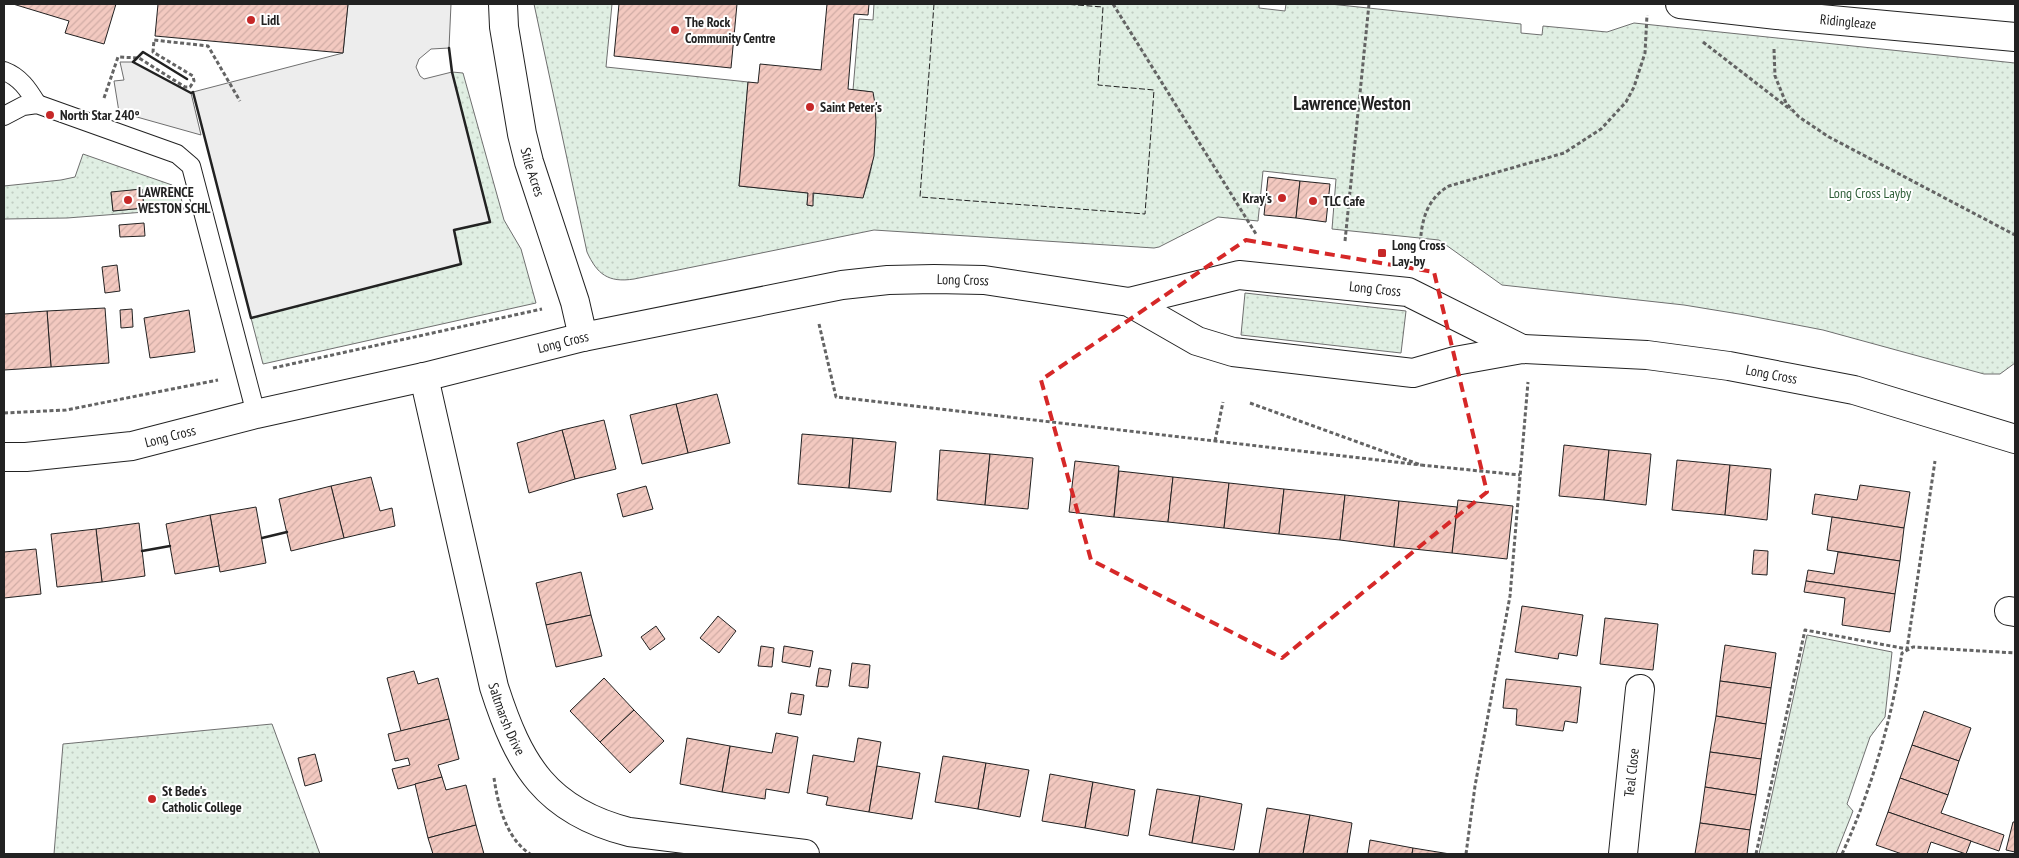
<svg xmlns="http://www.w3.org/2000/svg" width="2019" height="858" viewBox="0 0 2019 858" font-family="'PT Sans Narrow',sans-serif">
  <defs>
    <pattern id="green-dots" width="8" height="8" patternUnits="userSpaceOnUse" patternTransform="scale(1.25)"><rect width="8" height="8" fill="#e0efe3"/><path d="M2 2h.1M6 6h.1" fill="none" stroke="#c0cdc2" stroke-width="1.8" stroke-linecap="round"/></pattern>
    <pattern id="building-hatch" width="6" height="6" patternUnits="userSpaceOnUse" patternTransform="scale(1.25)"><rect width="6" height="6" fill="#f3c9c0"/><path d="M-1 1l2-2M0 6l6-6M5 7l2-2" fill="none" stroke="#d0aca5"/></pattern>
  </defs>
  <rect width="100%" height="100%" fill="#fff"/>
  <g fill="url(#green-dots)" stroke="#6f6f6f" fill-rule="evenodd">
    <path d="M534,4H612L606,67L748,82L739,186L808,193L807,205L812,206L814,193L863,197C875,164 879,127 872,92L853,90L859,19L873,20L874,4H1259V8L1285,11L1286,4H1330L1521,24V33L1542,35L1543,26L1607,32L1634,23L2015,63V363L2000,374H1984L1823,330L1745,315L1684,305L1502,285L1439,240L1332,229L1336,179L1263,171L1258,221L1218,217L1159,247L1154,248L874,230L634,279C608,283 597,274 587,252Z"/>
    <path d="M452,72L463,73L504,220L521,249L536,303L263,364L251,318L461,264L454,230L490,222Z"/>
    <path d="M83,154L172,185L179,191L184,209L67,218L4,219V186L61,180L75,177ZM142,189L144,208L113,211L111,193Z"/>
    <path d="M1245,293L1406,311L1401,353L1241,335Z"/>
    <path d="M1807,635L1892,652L1885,717L1870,737L1847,804L1853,811L1836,854H1759Z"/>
    <path d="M272,724L320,854H54L63,744Z"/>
  </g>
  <g fill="#ededed" stroke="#6f6f6f">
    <path d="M348,4H451L449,48L431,49L419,59L416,67L420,76L424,79L452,72L490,222L454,230L461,264L251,318L193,92L343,53Z"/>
    <path d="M120,62H133L191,93L201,135L119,112L114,81L124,80Z"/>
  </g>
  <g fill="url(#building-hatch)" stroke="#222">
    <path d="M13,4H116L104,44L65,33L69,21Z"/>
    <path d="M158,4H348L343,53L155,36Z"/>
    <path d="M619,4H737L731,68L614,56Z"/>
    <path d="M827,4H869L868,15L854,14L848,89L873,92L875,104L876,122L874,156L863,198L813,193V206L807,205L808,193L739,186L748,82L758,83L760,64L821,70Z"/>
    <path d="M1268,177L1300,181L1296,218L1264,215Z"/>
    <path d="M1300,181L1330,184L1326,222L1296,218Z"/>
    <path d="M142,189L144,208L113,211L111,192Z"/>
    <path d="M144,223L145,236L120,237L119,225Z"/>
    <path d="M117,265L120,291L105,293L102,267Z"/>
    <path d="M105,308L109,363L51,367L47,311Z"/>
    <path d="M132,309L133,327L121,328L120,310Z"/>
    <path d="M189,310L195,352L150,358L144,318Z"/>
    <path d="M47,311L51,367L4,370V314Z"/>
    <path d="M717,394L730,443L688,453L676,404Z"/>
    <path d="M676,404L688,453L642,464L630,415Z"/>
    <path d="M604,420L616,469L575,479L562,430Z"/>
    <path d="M562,430L575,479L529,493L517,443Z"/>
    <path d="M802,434L853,438L849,488L798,484Z"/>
    <path d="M853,438L896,442L891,492L849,488Z"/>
    <path d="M1564,445L1609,450L1604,500L1559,496Z"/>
    <path d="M940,450L990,454L985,505L937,500Z"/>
    <path d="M1609,450L1651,454L1646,505L1604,500Z"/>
    <path d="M990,454L1033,458L1028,509L985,505Z"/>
    <path d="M1677,460L1730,465L1725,515L1672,510Z"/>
    <path d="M1075,461L1119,466L1114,517L1069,512Z"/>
    <path d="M1730,465L1771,469L1767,520L1725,515Z"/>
    <path d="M1119,471L1173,477L1168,522L1114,517Z"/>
    <path d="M371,477L380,511L392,508L395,526L344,538L331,486Z"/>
    <path d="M1173,477L1229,483L1224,528L1168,522Z"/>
    <path d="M1229,483L1284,489L1279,534L1224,528Z"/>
    <path d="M1860,485L1910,492L1904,528L1812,514L1815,494L1857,500Z"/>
    <path d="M331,486L344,538L291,551L279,499Z"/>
    <path d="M646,486L653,509L623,517L617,494Z"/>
    <path d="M1284,489L1345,495L1340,540L1279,534Z"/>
    <path d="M1345,495L1399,501L1394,547L1340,540Z"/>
    <path d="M1458,500L1513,506L1507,559L1452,553Z"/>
    <path d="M1399,501L1457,507L1452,553L1394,547Z"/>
    <path d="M256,507L266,563L220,572L210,515Z"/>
    <path d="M210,515L219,566L175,574L166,524Z"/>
    <path d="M1832,517L1904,528L1900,561L1827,550Z"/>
    <path d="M139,523L145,576L102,582L96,529Z"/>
    <path d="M96,529L102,582L57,587L51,534Z"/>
    <path d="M36,549L41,594L4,598V552Z"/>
    <path d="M1754,550L1768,551L1767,575L1752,574Z"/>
    <path d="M1838,552L1900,561L1895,594L1806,581L1808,570L1834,574Z"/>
    <path d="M581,572L591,615L546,625L536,583Z"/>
    <path d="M1806,581L1895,594L1890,632L1842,625L1845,598L1804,592Z"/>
    <path d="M1522,606L1583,615L1577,656L1559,653L1558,659L1515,652Z"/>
    <path d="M591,615L602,656L556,667L546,625Z"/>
    <path d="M718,616L736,631L719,653L700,638Z"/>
    <path d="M1605,618L1658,624L1653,670L1600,664Z"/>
    <path d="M656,626L665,639L650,650L641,637Z"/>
    <path d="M1725,645L1776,653L1771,688L1720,681Z"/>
    <path d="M761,646L774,648L772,667L758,666Z"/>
    <path d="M784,646L813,651L810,667L782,662Z"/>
    <path d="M852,663L870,665L868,688L849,686Z"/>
    <path d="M819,668L831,670L828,687L816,686Z"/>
    <path d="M414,671L418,684L438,678L449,719L401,731L387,678Z"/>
    <path d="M604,678L634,710L600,742L570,711Z"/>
    <path d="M1506,679L1581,687L1577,723L1565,721L1563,731L1516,725L1517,709L1503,708Z"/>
    <path d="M1720,681L1771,688L1766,724L1716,716Z"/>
    <path d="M791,693L804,695L801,715L788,713Z"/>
    <path d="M634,710L664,741L630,773L600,742Z"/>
    <path d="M1924,711L1971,728L1959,761L1912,745Z"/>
    <path d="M1716,716L1766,724L1761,759L1710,752Z"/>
    <path d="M449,719L459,759L438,765L442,777L398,789L392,769L410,765L408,758L395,761L388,734Z"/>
    <path d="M776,733L798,737L789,793L766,789L765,799L722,792L730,746L772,753Z"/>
    <path d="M687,738L730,746L722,792L680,784Z"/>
    <path d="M858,738L881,742L869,812L826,805L828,797L807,793L813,755L854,762Z"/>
    <path d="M1912,745L1959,761L1948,795L1900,778Z"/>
    <path d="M1710,752L1761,759L1756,795L1705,787Z"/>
    <path d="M315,754L322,781L305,786L298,758Z"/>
    <path d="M943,756L986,763L978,809L935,802Z"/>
    <path d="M986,763L1029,770L1020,817L978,809Z"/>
    <path d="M877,766L920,773L912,819L869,812Z"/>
    <path d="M1050,774L1093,782L1085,828L1042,821Z"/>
    <path d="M442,777L446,790L466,785L476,825L428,838L415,784Z"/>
    <path d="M1900,778L1948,795L1941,813L2004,835L1999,851L1888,812Z"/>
    <path d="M1093,782L1135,790L1128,836L1085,828Z"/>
    <path d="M1705,787L1756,795L1750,830L1700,823Z"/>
    <path d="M1157,789L1200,796L1192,843L1149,835Z"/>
    <path d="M1200,796L1242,804L1234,850L1192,843Z"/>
    <path d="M1267,808L1310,815L1303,854H1259Z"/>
    <path d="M1888,812L1971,841L1966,854L1931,842L1927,854H1902L1876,845Z"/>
    <path d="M1310,815L1352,823L1347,854H1303Z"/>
    <path d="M2013,822H2015V852L2006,850Z"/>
    <path d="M1700,823L1750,830L1747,854H1695Z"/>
    <path d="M476,825L484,854H433L428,838Z"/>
    <path d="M1370,840L1413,848L1412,854H1368Z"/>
    <path d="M1413,848L1450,854H1412Z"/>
  </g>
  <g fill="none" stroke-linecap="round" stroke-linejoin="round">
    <defs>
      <g id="lane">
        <path d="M4,71C20,77 28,89 37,104"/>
        <path d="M4,116L23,106L37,104L177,154L191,166L256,414"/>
      </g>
      <g id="street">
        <path id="s1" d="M503,4L504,27L522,134L529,162L575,302L583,337"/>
        <path id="s2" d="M1680,4L1777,15L2015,37"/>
        <path id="s3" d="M424,377L494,687C519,765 546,811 629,832L805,854"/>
        <path d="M2009,611L2015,612"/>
        <path id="s4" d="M1623,854L1640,689"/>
      </g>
      <g id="secondary">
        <path id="s5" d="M1129,302L1239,275L1408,292L1522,349"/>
        <path id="s6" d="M4,457H26L132,446L256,414L424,377L583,337L842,285L888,280L934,279L984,280L1129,302L1197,341L1233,352L1413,373L1455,361L1522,349L1647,355L1729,366L1854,390L2015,439"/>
      </g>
    </defs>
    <use href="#lane" stroke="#222" stroke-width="20"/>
    <use href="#street" stroke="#222" stroke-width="30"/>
    <use href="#secondary" stroke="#222" stroke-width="30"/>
    <g stroke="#646464" stroke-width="3" stroke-dasharray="4 2.5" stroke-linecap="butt">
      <path d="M1113,4L1256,234"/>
      <path d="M1703,42L1791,110"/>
      <path d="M1774,49L1775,76L1786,103L1799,117L1829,137L2015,235"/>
      <path d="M104,98L118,57L139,58L185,87H190L194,81L193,76L153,52L154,40L208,46L240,101"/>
      <path d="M1345,241L1369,4"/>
      <path d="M1420,249C1421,223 1425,200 1449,186L1564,153L1601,129L1626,102L1634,87L1645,53L1647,15"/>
      <path d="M819,324L836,397L1421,465"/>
      <path d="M273,368L542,309"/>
      <path d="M1250,403L1421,465L1520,475"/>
      <path d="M4,413L66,410L218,380"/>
      <path d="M1215,441L1223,402"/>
      <path d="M494,778C498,805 506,838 530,854"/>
      <path d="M1466,854L1475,786L1510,596L1528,382"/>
      <path d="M1756,854L1805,630L1907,649L1935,461"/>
      <path d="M1842,854C1871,791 1891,722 1902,653L1913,647L2015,653"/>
    </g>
    <use href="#lane" stroke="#fff" stroke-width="18"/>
    <use href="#street" stroke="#fff" stroke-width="28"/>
    <use href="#secondary" stroke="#fff" stroke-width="28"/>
    <path stroke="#222" stroke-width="1" stroke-dasharray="6 2.5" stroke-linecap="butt" d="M934,4L920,197L1145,214L1154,90L1098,85L1103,7L1064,4"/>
    <g stroke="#222" stroke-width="2.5">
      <path d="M187,79L143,52L133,62L191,93L193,92L251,318L461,264L454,230L490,222L452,72L449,48"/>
      <path d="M262,538L287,532"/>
      <path d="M142,551L170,546"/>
    </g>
  </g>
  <path fill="none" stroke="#d62828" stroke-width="4" stroke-dasharray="10 6" stroke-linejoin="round" d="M1246,240L1434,272L1487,492L1282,658L1091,560L1041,380Z"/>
  <g fill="#c62828" stroke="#fff" stroke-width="2">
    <circle cx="251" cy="20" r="5"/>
    <circle cx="675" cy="30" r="5"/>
    <circle cx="810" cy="107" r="5"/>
    <circle cx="50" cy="115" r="5"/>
    <circle cx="1282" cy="198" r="5"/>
    <circle cx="128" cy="200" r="5"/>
    <circle cx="1313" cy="201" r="5"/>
    <rect x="1377" y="248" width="10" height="10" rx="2.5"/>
    <circle cx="152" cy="799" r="5"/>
  </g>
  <g text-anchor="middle" stroke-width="4" stroke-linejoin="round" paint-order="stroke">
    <g font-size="14" font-weight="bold" fill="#222" stroke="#fff" text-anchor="start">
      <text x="261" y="25">Lidl</text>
      <text x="685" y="27">The Rock<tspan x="685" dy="16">Community Centre</tspan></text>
      <text x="820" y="112">Saint Peter's</text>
      <text x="60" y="120">North Star 240°</text>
      <text x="138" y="197">LAWRENCE<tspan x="138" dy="16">WESTON SCHL</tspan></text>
      <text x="1272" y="203" text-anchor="end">Kray's</text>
      <text x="1323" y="206">TLC Cafe</text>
      <text x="1392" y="250">Long Cross<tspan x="1392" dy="16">Lay-by</tspan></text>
      <text x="162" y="796">St Bede's<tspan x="162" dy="16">Catholic College</tspan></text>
    </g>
    <g font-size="14" fill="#222" stroke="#fff">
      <text dy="5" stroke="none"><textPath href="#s2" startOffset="169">Ridingleaze</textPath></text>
      <text dy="5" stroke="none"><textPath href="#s1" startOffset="171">Stile Acres</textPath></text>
      <text dy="5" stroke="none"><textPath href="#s6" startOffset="978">Long Cross</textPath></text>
      <text dy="5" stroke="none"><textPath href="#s5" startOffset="250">Long Cross</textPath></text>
      <text dy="5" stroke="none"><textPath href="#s6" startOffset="572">Long Cross</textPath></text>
      <text dy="5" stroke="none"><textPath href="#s6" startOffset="1806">Long Cross</textPath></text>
      <text dy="5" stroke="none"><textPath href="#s6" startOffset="168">Long Cross</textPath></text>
      <text dy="5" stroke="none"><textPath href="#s3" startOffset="352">Saltmarsh Drive</textPath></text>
      <text dy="5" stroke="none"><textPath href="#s4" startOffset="82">Teal Close</textPath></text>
    </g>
    <g font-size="14" fill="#2f5e38" stroke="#fff">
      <text x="1870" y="198">Long Cross Layby</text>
    </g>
    <g font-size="19" font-weight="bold" fill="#222" stroke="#fff">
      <text x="1352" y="110">Lawrence Weston</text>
    </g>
  </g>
  <rect width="2019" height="858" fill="none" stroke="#222222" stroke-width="10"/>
</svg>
